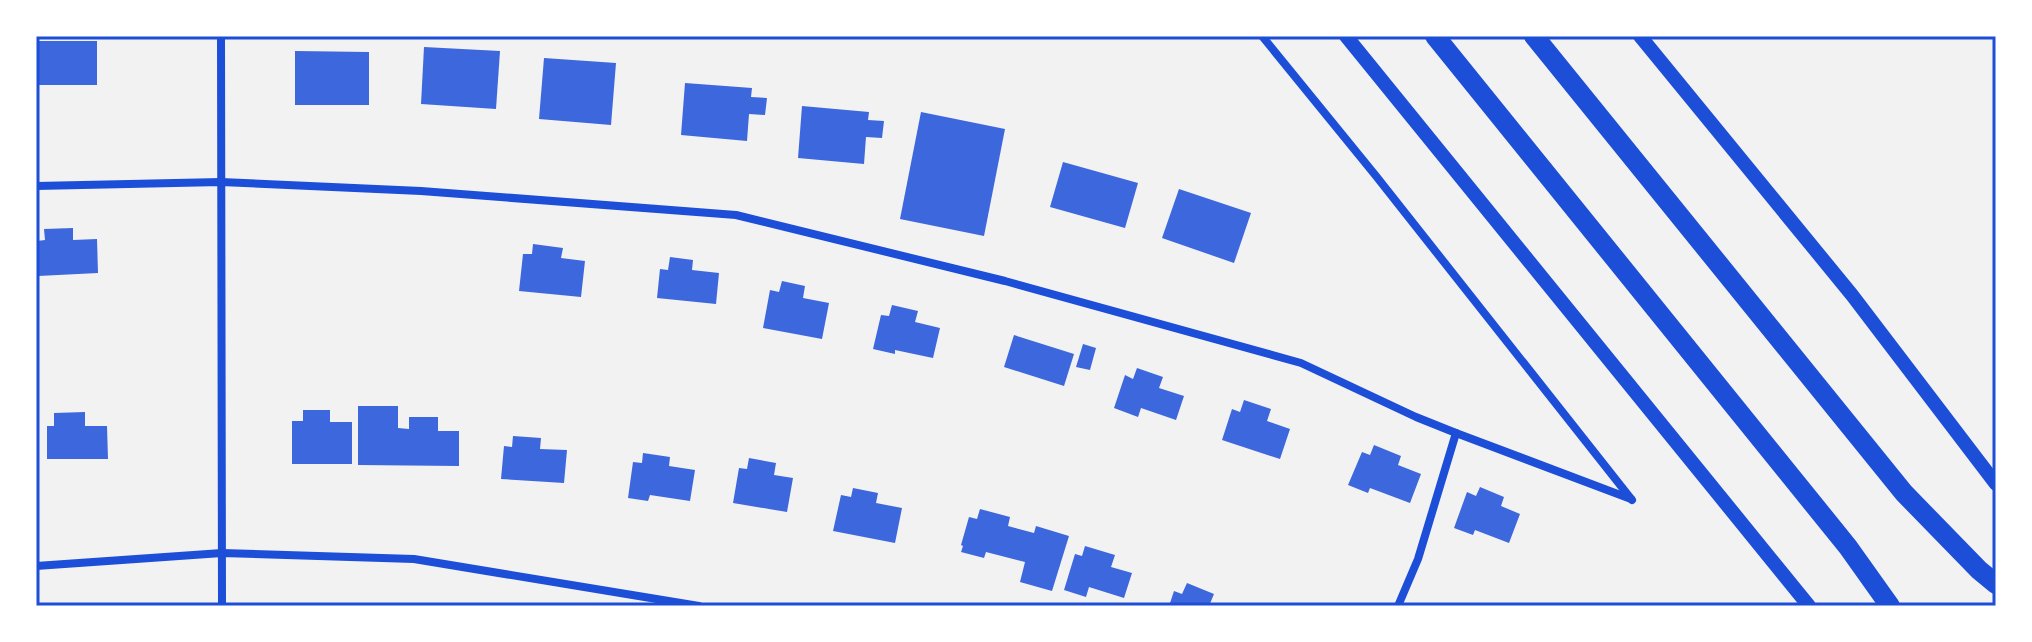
<svg xmlns="http://www.w3.org/2000/svg" width="2032" height="642" viewBox="0 0 2032 642" font-family="'Noto Sans',sans-serif">
  <rect width="100%" height="100%" fill="#f2f2f2"/>
  <g fill="#3d67dc">
    <rect x="36" y="41" width="61" height="44"/>
    <path d="M424,47L500,51L496,109L421,104Z"/>
    <path d="M295,51L369,52V105H295Z"/>
    <path d="M544,58L616,63L611,125L539,119Z"/>
    <path d="M685,83L752,88L751,97L767,98L765,115L749,114L747,141L681,135Z"/>
    <path d="M802,106L869,112L868,120L884,121L882,138L866,137L864,164L798,158Z"/>
    <path d="M921,112L1005,129L984,236L900,219Z"/>
    <path d="M1063,162L1138,183L1125,228L1050,207Z"/>
    <path d="M1179,189L1251,213L1234,263L1162,238Z"/>
    <path d="M73,228V240L97,239L98,273L38,276L37,241L45,240L44,229Z"/>
    <path d="M533,244L563,248L561,258L585,261L581,297L519,291L523,254H532Z"/>
    <path d="M670,257L693,260L692,270L719,273L716,304L657,298L660,269L668,270Z"/>
    <path d="M782,281L805,286L803,298L829,303L822,339L763,328L770,290L779,292Z"/>
    <path d="M892,305L918,311L915,322L940,328L933,358L895,350V354L873,349L881,315L889,316Z"/>
    <path d="M1014,335L1074,354L1064,386L1004,367Z"/>
    <path d="M1083,344L1096,348L1090,370L1076,367Z"/>
    <path d="M1137,368L1163,377L1159,388L1184,396L1176,420L1141,408L1138,417L1114,408L1125,375L1133,379Z"/>
    <path d="M1244,400L1271,409L1267,421L1290,429L1280,459L1222,440L1232,409L1240,412Z"/>
    <path d="M358,406H398V428L409,429V417H438V431H459V466L358,465Z"/>
    <path d="M303,410H330V422H352V464H292V421H303Z"/>
    <path d="M85,412V426H107L108,459H47V426H54V413Z"/>
    <path d="M513,436L541,438L540,449L567,450L564,483L501,479L504,446L512,447Z"/>
    <path d="M1374,445L1401,456L1398,465L1421,474L1410,503L1370,488L1368,493L1348,485L1362,452L1370,455Z"/>
    <path d="M643,453L670,457L669,466L695,470L690,501L650,495L648,501L628,498L633,462L642,463Z"/>
    <path d="M749,458L776,463L774,475L793,478L787,512L733,503L739,468L747,469Z"/>
    <path d="M1480,487L1504,497L1501,506L1520,514L1509,543L1475,530L1473,535L1454,528L1467,492L1476,496Z"/>
    <path d="M853,488L878,493L876,503L902,508L895,543L833,531L841,495L851,497Z"/>
    <path d="M980,509L1010,517L1008,526L1034,533L1036,526L1069,536L1052,591L1020,582L1025,562L986,552L984,558L961,552L963,546L961,545L969,517L977,519Z"/>
    <path d="M1085,546L1115,555L1111,567L1132,573L1124,598L1089,587L1086,597L1064,590L1075,554L1082,556Z"/>
    <path d="M1187,583L1214,594L1209,606H1169L1174,591L1182,594Z"/>
  </g>
  <g fill="none" stroke-linecap="round" stroke-linejoin="round">
    <g stroke="#1d4ed8" stroke-width="8">
      <path d="M221,36L222,606"/>
      <path d="M1262,36L1376,176L1632,500"/>
      <path d="M36,186L221,182L421,191L736,215L1005,281L1301,363L1416,417L1456,433L1418,559L1398,606"/>
      <path d="M1456,433L1631,499"/>
      <path d="M36,566L222,553L414,559L699,606"/>
    </g>
    <g stroke="#1d4ed8" stroke-width="14">
      <path d="M1346,36L1809,606"/>
      <path d="M1640,36L1852,295L1996,484"/>
    </g>
    <g stroke="#1d4ed8" stroke-width="20">
      <path d="M1435,36L1848,547L1890,606"/>
      <path d="M1534,36L1904,493L1979,570L1996,584"/>
    </g>
  </g>
  <rect width="2032" height="642" fill="none" stroke="#ffffff" stroke-width="76"/>
  <rect x="38" y="38" width="1956" height="566" fill="none" stroke="#1d4ed8" stroke-width="3"/>
</svg>
